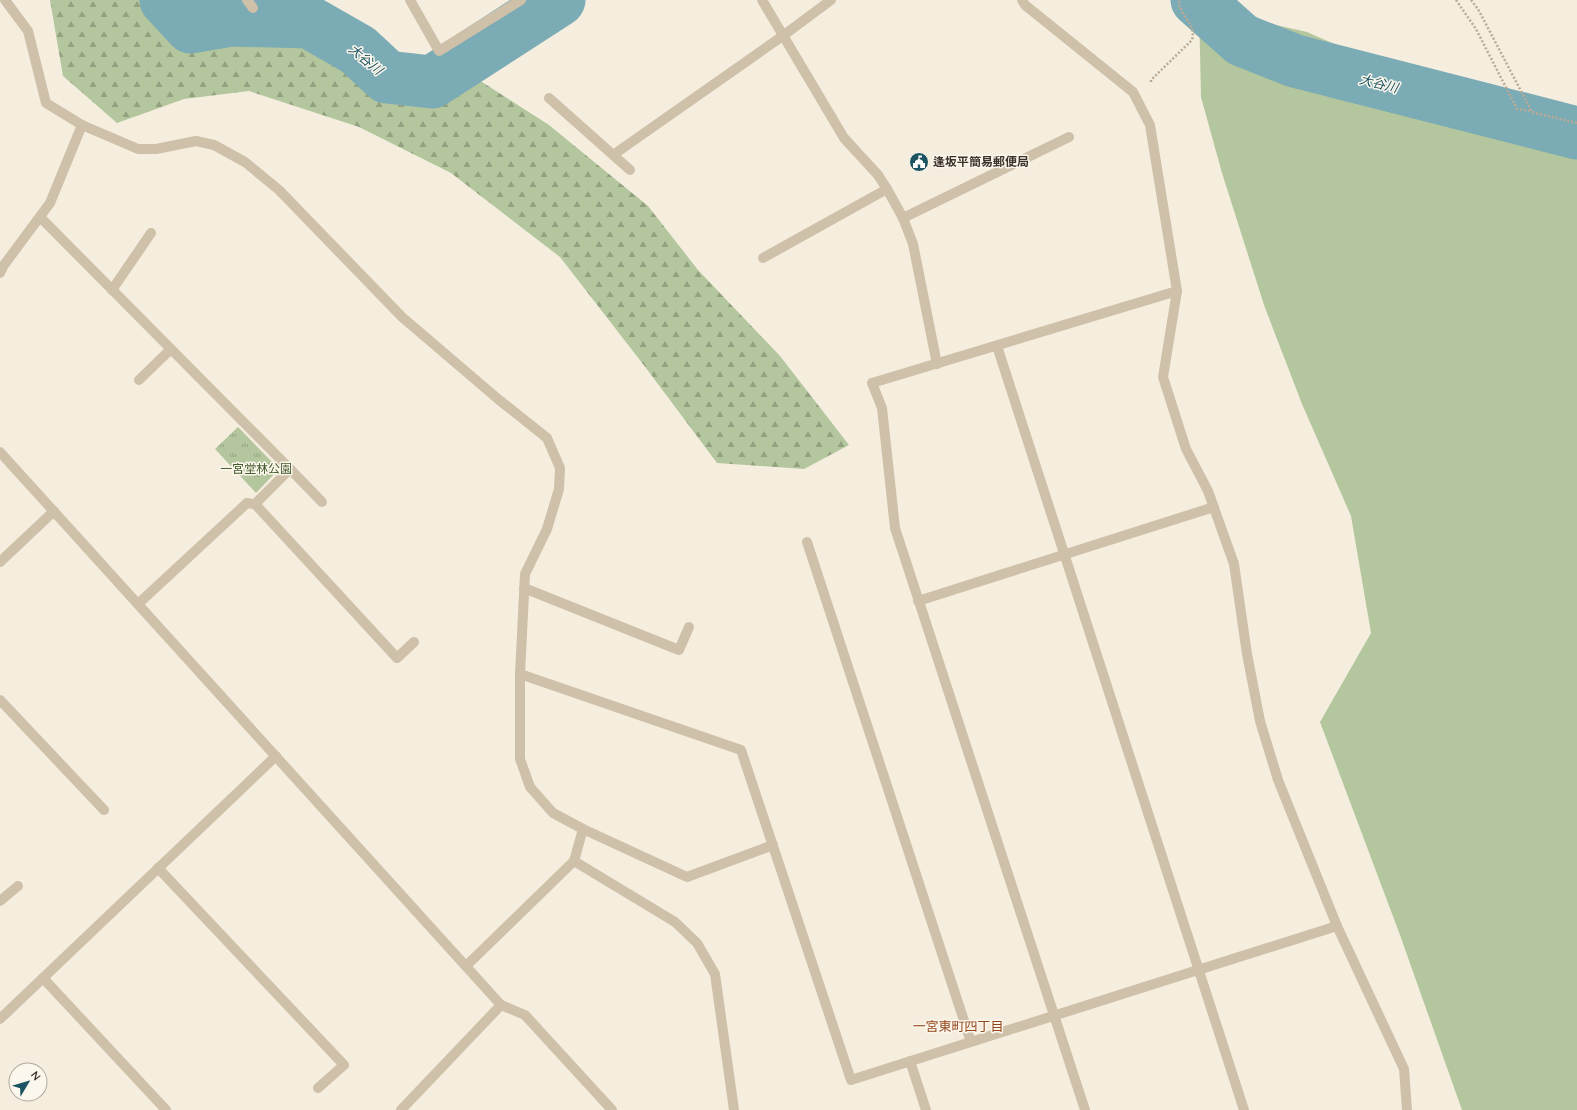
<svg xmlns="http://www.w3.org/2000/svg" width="1577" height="1110" viewBox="0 0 1577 1110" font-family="Quicksand,'Noto Sans JP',sans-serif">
  <defs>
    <pattern id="forest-firs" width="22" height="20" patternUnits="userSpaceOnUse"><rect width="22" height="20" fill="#b3c69d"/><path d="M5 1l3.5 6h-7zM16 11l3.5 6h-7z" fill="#93a180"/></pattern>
    <pattern id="park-tufts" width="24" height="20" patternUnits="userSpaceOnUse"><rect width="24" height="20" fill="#b3c69d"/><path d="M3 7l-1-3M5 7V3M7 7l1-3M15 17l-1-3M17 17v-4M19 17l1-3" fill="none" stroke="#93a180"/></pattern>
  </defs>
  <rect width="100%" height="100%" fill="#f5eedf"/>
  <path fill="#b3c69d" d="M1199,8L1307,32L1474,105L1560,137L1577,149V1110H1462L1400,935L1320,722L1371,633L1351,516L1302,404L1264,305L1222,173L1201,97Z"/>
  <path fill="url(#forest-firs)" d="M50,0H205L335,42L393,72L479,80L549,125L648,206L698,270L780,356L849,445L804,469L717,463L646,368L560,257L451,173L359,127L249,91L184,99L117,123L63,76Z"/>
  <path fill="url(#park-tufts)" d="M238,427L279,469L256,493L215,449Z"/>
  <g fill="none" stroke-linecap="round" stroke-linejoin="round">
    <g stroke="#7babb5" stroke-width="53">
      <path d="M166,0L191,27L232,20L309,22L358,50L387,77L432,82L559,0"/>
      <path d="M1197,0L1242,40L1295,61L1577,133"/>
    </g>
    <g stroke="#bbaa93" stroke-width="2.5" stroke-dasharray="2 2" stroke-linecap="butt">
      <path d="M1456,0L1476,29L1517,109L1532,111"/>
      <path d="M1471,0L1478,9L1532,112L1577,123"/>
      <path d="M1151,82V80L1192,40C1197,23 1179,17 1179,0"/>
    </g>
    <g stroke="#cfc0a9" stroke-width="10">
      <path d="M5,0L28,31L46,103L82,125L138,149H156L196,141L214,145L245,162L279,190L402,317L498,399L547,438L560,468L559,489L547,529L525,574L520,674V759L530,787L553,813L583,829L687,877L773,845"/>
      <path d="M247,0L253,8"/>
      <path d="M410,0L439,51L521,0"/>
      <path d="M762,0L844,138L878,175L887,189L903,218L913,244L937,364"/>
      <path d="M1022,0L1025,5L1133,92L1150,125L1177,291L1163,377L1186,449L1208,491L1234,564L1247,654L1260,721L1278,780L1337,926L1404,1069L1407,1110"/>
      <path d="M549,98L630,170"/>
      <path d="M613,155L784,35L831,0"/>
      <path d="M40,217L290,469L255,504L247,503L138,604"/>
      <path d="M903,218L1069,137"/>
      <path d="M763,258L887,189"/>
      <path d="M0,273L4,265L50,203L82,125"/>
      <path d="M112,290L151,233"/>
      <path d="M997,346L1244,1110"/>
      <path d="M139,380L171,349"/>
      <path d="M0,452L501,1005L401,1110"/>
      <path d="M290,469L322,502"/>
      <path d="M255,504L397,658L414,642"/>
      <path d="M807,542L971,1042"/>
      <path d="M0,562L54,511"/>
      <path d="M524,588L679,650L689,627"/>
      <path d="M918,601L1214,507"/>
      <path d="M520,674L741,750L851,1080L1337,926"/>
      <path d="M0,700L104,810"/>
      <path d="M574,861L675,922L697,943L715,974L734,1110"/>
      <path d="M158,868L344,1065L318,1088"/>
      <path d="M0,901L18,886"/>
      <path d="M466,966L574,861L583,829"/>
      <path d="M43,978L166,1110"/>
      <path d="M501,1005L525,1015L612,1110"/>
      <path d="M0,1019L276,756"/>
      <path d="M910,1061L926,1110"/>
      <path d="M1085,1110L895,528L882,408L872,383L1177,291"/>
    </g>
  </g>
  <defs>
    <symbol id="civic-disc" viewBox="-11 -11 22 22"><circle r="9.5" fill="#1b5361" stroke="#fcf7ed"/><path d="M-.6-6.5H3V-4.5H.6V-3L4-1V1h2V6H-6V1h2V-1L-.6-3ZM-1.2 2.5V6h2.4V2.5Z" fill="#fff"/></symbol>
  </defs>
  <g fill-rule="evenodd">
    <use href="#civic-disc" x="908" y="151" width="22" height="22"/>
  </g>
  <g text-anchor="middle" stroke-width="3" stroke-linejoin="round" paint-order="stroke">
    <g font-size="12" font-weight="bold" fill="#3c322a" stroke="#fcf7ed" text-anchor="start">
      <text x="933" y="166">逢坂平簡易郵便局</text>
    </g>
    <g font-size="12" fill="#445c2b" stroke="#fcf7ed">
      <text x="256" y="473">一宮堂林公園</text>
    </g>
    <g font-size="13" font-style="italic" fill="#1b5361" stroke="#fcf7ed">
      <text transform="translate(366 59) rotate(40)" y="5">大谷川</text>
      <text transform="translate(1379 83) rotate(14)" y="5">大谷川</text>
    </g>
    <g font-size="13" fill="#92471b" stroke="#fcf7ed">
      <text x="958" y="1031">一宮東町四丁目</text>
    </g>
  </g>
  <g transform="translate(28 1082) rotate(52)"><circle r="19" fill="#fcf7ed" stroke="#afa89f"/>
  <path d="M0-3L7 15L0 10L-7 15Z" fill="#1b5361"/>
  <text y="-6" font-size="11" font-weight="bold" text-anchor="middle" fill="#3c322a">N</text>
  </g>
</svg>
